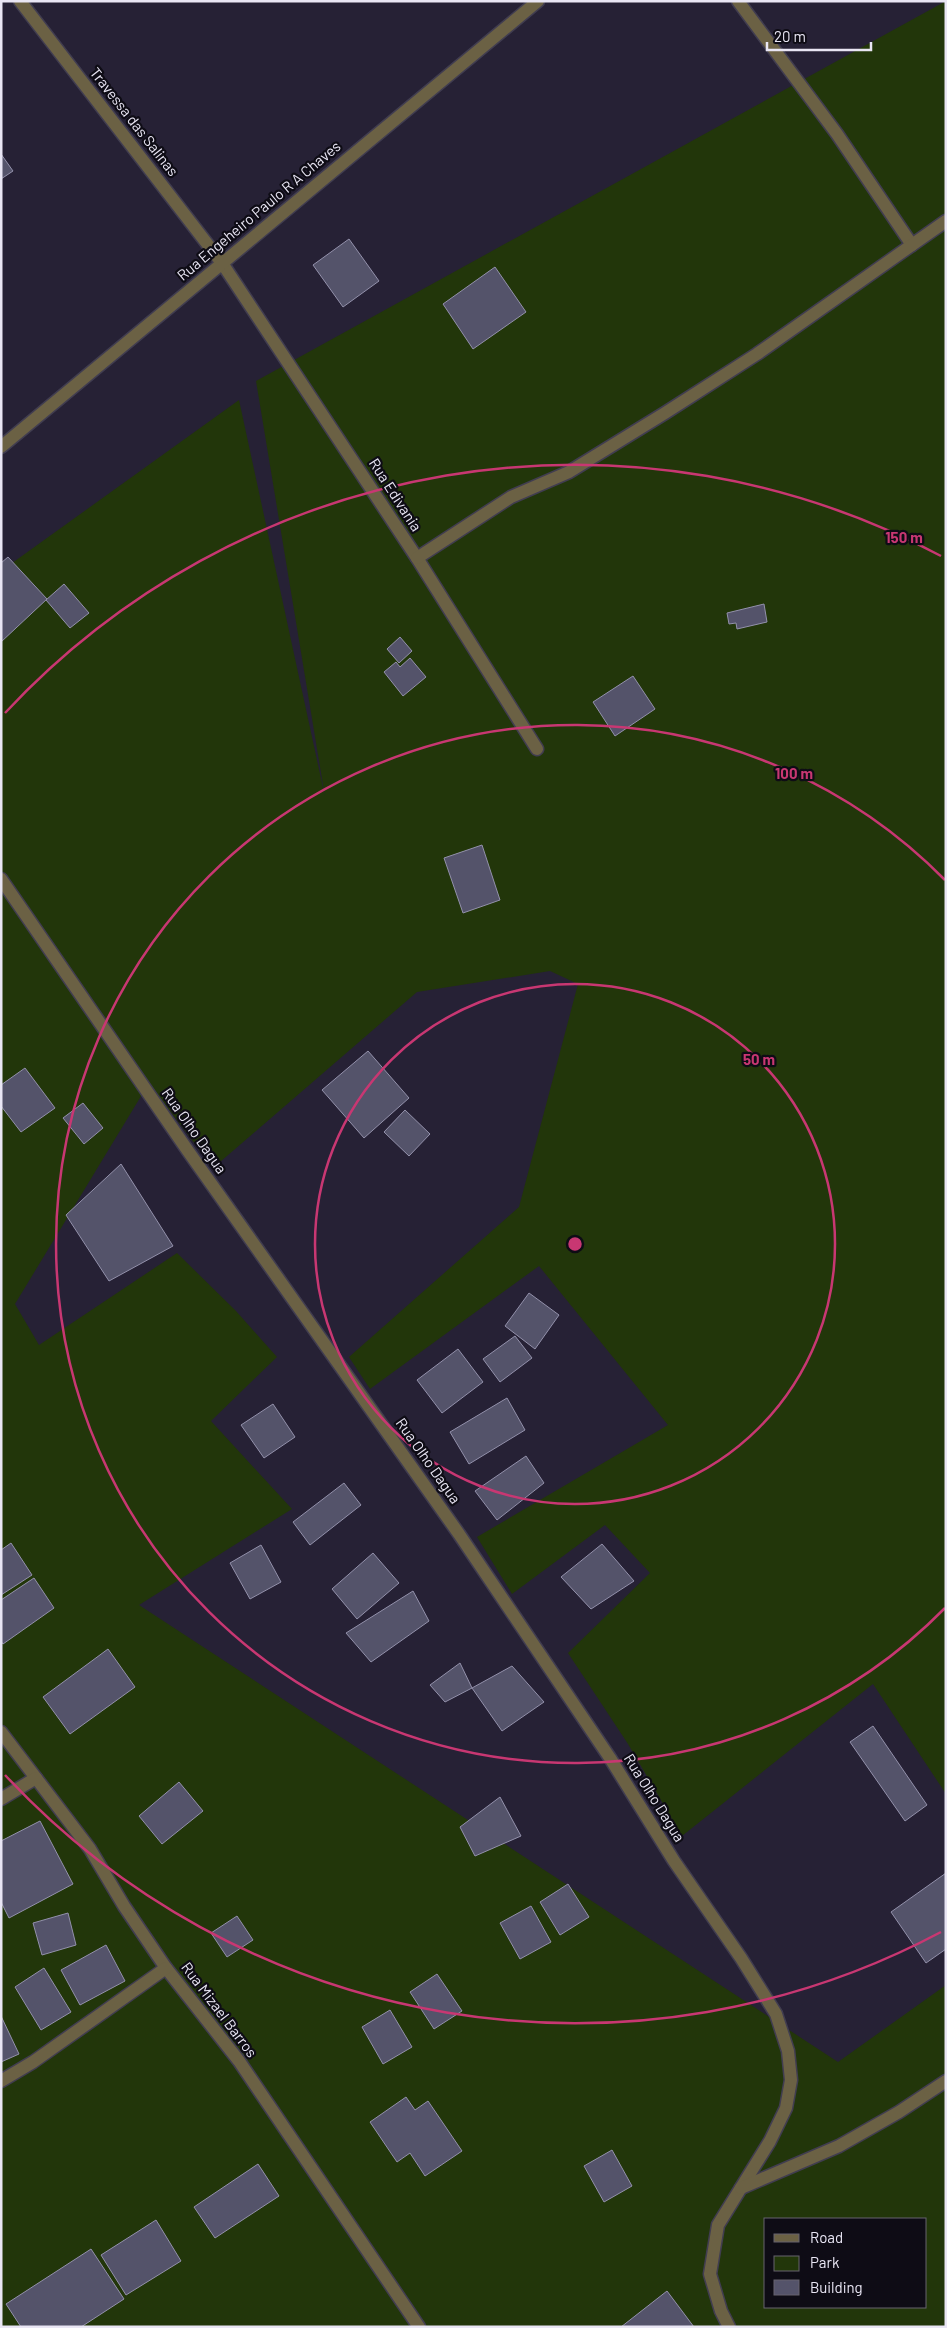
<svg xmlns="http://www.w3.org/2000/svg" width="947" height="2328" viewBox="0 0 947 2328" font-family="Barlow,sans-serif">
  <rect width="100%" height="100%" fill="#262135"/>
  <path fill="#22360a" fill-rule="evenodd" d="M946,1V1794L873,1684L682,1836L628,1744L568,1653L650,1573L605,1525L512,1594L477,1537L668,1425L539,1266L370,1389L349,1357L519,1207L578,984L550,971L417,992L213,1168L149,1083L15,1304L39,1345L177,1253L236,1311L277,1357L211,1421L292,1509L139,1605L838,2062L946,1985V2327H1V571L239,400L325,797L256,381ZM766,2219H926V2307H766Z"/>
  <g fill="#54536a" stroke="#9391ab">
    <path d="M1,154L13,171L1,179Z"/>
    <path d="M349,239L379,281L343,307L313,265Z"/>
    <path d="M495,267L526,312L473,349L443,304Z"/>
    <path d="M8,557L47,599L1,642V563Z"/>
    <path d="M64,584L89,613L70,628L46,600Z"/>
    <path d="M764,604L767,622L737,629L736,623L729,624L727,613Z"/>
    <path d="M400,637L412,651L399,663L387,649Z"/>
    <path d="M410,658L426,677L403,696L384,672L396,662L400,667Z"/>
    <path d="M633,676L655,709L615,736L593,702Z"/>
    <path d="M482,845L500,900L463,913L444,858Z"/>
    <path d="M368,1051L409,1098L364,1138L322,1090Z"/>
    <path d="M25,1068L55,1108L21,1132L1,1106V1085Z"/>
    <path d="M83,1103L103,1128L84,1144L63,1118Z"/>
    <path d="M405,1110L430,1134L409,1156L384,1132Z"/>
    <path d="M121,1164L173,1246L109,1281L66,1215Z"/>
    <path d="M529,1293L559,1315L535,1349L505,1326Z"/>
    <path d="M515,1336L532,1358L500,1382L483,1359Z"/>
    <path d="M458,1349L483,1382L442,1413L417,1380Z"/>
    <path d="M507,1398L525,1430L469,1464L450,1432Z"/>
    <path d="M273,1404L295,1437L264,1458L241,1425Z"/>
    <path d="M526,1456L544,1483L497,1520L475,1491Z"/>
    <path d="M344,1483L361,1505L310,1545L293,1522Z"/>
    <path d="M11,1543L32,1575L1,1595V1550Z"/>
    <path d="M602,1544L634,1581L591,1609L561,1577Z"/>
    <path d="M261,1545L281,1582L250,1599L230,1563Z"/>
    <path d="M373,1553L399,1583L357,1619L332,1589Z"/>
    <path d="M34,1578L54,1608L3,1644L1,1641V1600Z"/>
    <path d="M413,1591L429,1621L371,1662L346,1633Z"/>
    <path d="M108,1649L135,1687L70,1734L43,1697Z"/>
    <path d="M460,1663L472,1688L445,1702L430,1685Z"/>
    <path d="M512,1666L544,1702L502,1731L472,1688Z"/>
    <path d="M873,1726L927,1805L905,1821L850,1742Z"/>
    <path d="M179,1782L203,1811L162,1844L139,1816Z"/>
    <path d="M500,1797L521,1836L475,1856L460,1827Z"/>
    <path d="M40,1821L73,1884L9,1918L1,1902V1841Z"/>
    <path d="M946,1873V1949L926,1963L891,1912Z"/>
    <path d="M568,1884L589,1917L560,1935L540,1902Z"/>
    <path d="M531,1906L551,1942L520,1959L500,1923Z"/>
    <path d="M68,1913L76,1945L42,1955L33,1923Z"/>
    <path d="M237,1916L253,1940L227,1957L211,1933Z"/>
    <path d="M106,1945L125,1981L80,2005L61,1970Z"/>
    <path d="M44,1968L71,2012L41,2030L15,1987Z"/>
    <path d="M437,1974L462,2011L434,2029L410,1992Z"/>
    <path d="M390,2010L412,2047L383,2064L362,2027Z"/>
    <path d="M1,2016L19,2054L1,2062Z"/>
    <path d="M406,2097L415,2110L428,2101L462,2151L425,2176L410,2153L397,2162L370,2122Z"/>
    <path d="M612,2150L632,2186L604,2202L584,2166Z"/>
    <path d="M258,2164L279,2196L215,2238L194,2207Z"/>
    <path d="M156,2220L181,2261L126,2295L101,2255Z"/>
    <path d="M91,2249L124,2299L81,2327H21L6,2304Z"/>
    <path d="M667,2291L694,2327H621Z"/>
  </g>
  <g fill="none" stroke-linecap="round" stroke-linejoin="round">
    <defs>
      <g id="minor">
        <path d="M20,1L222,263L417,558L537,749"/>
        <path d="M738,1L837,134L912,245"/>
        <path d="M1,447L538,1"/>
        <path d="M417,558L511,497L569,472L665,413L757,354L946,221"/>
        <path d="M1,879L188,1151L459,1534L610,1758L674,1861L741,1958L776,2014L788,2051L791,2080L786,2108L770,2141L718,2225L710,2274L721,2311L729,2327"/>
        <path d="M1,1732L90,1849L124,1906L166,1968L239,2061L419,2327"/>
        <path d="M1,1799L36,1778"/>
        <path d="M1,2081L33,2062L166,1968"/>
        <path d="M741,2188L839,2146L899,2112L946,2081"/>
      </g>
    </defs>
    <use href="#minor" stroke="#413d50" stroke-width="15"/>
    <use href="#minor" stroke="#6b6144" stroke-width="12"/>
  </g>
  <g fill="none" stroke="#c83772" stroke-width="2.5">
    <circle cx="575" cy="1244" r="260"/>
    <path d="M945 1608A519 519 0 1 1 945 880"/>
    <path d="M941 1932A779 779 0 0 1 5 1775M5 713A779 779 0 0 1 941 556"/>
  </g>
  <g text-anchor="middle" stroke-width="4.5" stroke-linejoin="round" paint-order="stroke">
    <g font-size="15" fill="#e9e6f4" stroke="#0e0c15">
      <text transform="translate(134 122) rotate(52)" y="5">Travessa das Salinas</text>
      <text transform="translate(259 211) rotate(-40)" y="5">Rua Engeheiro Paulo R A Chaves</text>
      <text transform="translate(395 495) rotate(57)" y="5">Rua Edivania</text>
      <text transform="translate(194 1131) rotate(55)" y="5">Rua Olho Dagua</text>
      <text transform="translate(428 1461) rotate(55)" y="5">Rua Olho Dagua</text>
      <text transform="translate(654 1798) rotate(58)" y="5">Rua Olho Dagua</text>
      <text transform="translate(219 2010) rotate(53)" y="5">Rua Mizael Barros</text>
    </g>
  </g>
  <circle cx="575" cy="1244" r="8" fill="#c83772" stroke="#0e0c15" stroke-width="2.5"/>
  <g font-size="15" text-anchor="middle" font-weight="bold" fill="#c83772" stroke="#0e0c15" stroke-width="4.5" stroke-linejoin="round" paint-order="stroke">
    <text x="904" y="543">150 m</text>
    <text x="794" y="779">100 m</text>
    <text x="759" y="1065">50 m</text>
  </g>
  <rect width="947" height="2328" fill="none" stroke="#e9e6f4" stroke-width="5"/>
  <rect x="764" y="2218" width="162" height="90" fill="#0e0c15" stroke="#66636e"/>
  <rect x="774" y="2234" width="25" height="8" fill="#6b6144" stroke="#66636e"/>
  <text x="810" y="2243" font-size="15" fill="#e9e6f4">Road</text>
  <rect x="774" y="2256" width="25" height="15" fill="#22360a" stroke="#66636e"/>
  <text x="810" y="2268" font-size="15" fill="#e9e6f4">Park</text>
  <rect x="774" y="2280" width="25" height="15" fill="#54536a" stroke="#66636e"/>
  <text x="810" y="2293" font-size="15" fill="#e9e6f4">Building</text>
  <path d="M767 42v8h104v-8" fill="none" stroke="#e9e6f4" stroke-width="2.5"/>
  <text x="774" y="42" font-size="15" fill="#e9e6f4" stroke="#0e0c15" stroke-width="4" paint-order="stroke">20 m</text>
</svg>
